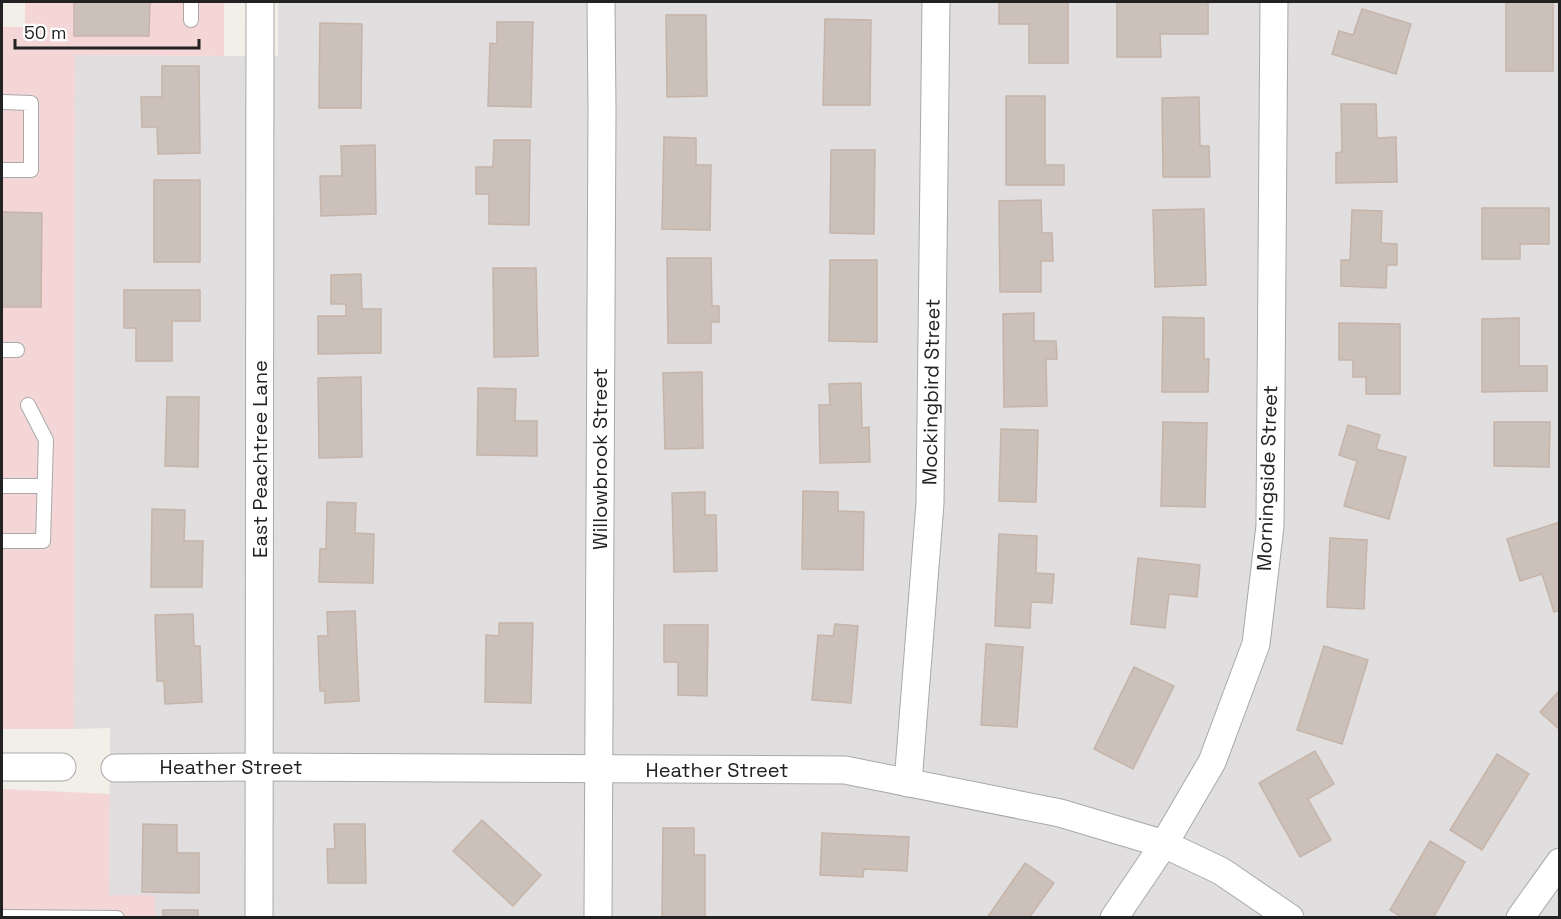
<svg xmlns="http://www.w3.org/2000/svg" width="1561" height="919" viewBox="0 0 1561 919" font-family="'Space Grotesk',sans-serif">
  <rect width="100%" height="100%" fill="#f2eee8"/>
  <path fill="#e0dede" d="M278,2H1559V917H155V895H109L110,728L74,729L75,55L278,56Z"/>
  <g fill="#f4d6d7">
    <path d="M25,2H224V56L75,55L74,729H2V27H25Z"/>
    <path d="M2,789L110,794L109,895H155V917H2Z"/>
  </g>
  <g fill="#cbc0ba" stroke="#c6b4a8" stroke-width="1.5">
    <path d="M74,2H150L149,36H74Z"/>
    <path d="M999,2H1068V63H1029V24H999Z"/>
    <path d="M1117,2H1208V34H1160L1161,57H1117Z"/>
    <rect x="1506" y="2" width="47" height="69"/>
    <path d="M1362,9L1411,24L1396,74L1332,54L1339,31L1353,35Z"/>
    <path d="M666,15H706L707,96L667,97Z"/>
    <path d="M825,19L871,20L870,105H823Z"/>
    <path d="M497,22H533L531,107L488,106L490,43L497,44Z"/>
    <path d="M320,23L362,24L361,108H319Z"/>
    <path d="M162,66H199L200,153L158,154L157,127H142L141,97H162Z"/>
    <path d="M1006,96H1045V165H1064V185H1006Z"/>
    <path d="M1199,97L1200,146H1209L1210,177H1163L1162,98Z"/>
    <path d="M1341,104H1376L1377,138L1396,137L1397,182L1336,183V153L1342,152Z"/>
    <path d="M664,137L696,138V165H711L710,230L662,229Z"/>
    <path d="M494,140H530L529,225L489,224V194H476V167H493Z"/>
    <path d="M375,145L376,214L321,216L320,176H342L341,146Z"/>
    <path d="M831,150H875L874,234L830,233Z"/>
    <rect x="154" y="180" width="46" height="82"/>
    <path d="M1041,200L1042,233H1052L1053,261H1041V292H1000L999,201Z"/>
    <path d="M1482,208H1549V244H1520V259H1482Z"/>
    <path d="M1204,209L1206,285L1155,287L1153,210Z"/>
    <path d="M1352,210L1382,211L1381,243L1397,244V265H1387L1386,288L1341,286V260H1350Z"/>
    <path d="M2,212L42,213L41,307H2Z"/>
    <path d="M667,258H711L712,306H719V322H711V343H668Z"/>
    <path d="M830,260H877V342L829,341Z"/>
    <path d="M493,268H536L538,356L494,357Z"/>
    <path d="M361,274L362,309H381V353L318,354V316H346V304H331V275Z"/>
    <path d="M124,290H200V321H172V361H136V328H124Z"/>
    <path d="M1034,313V341H1056L1057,359H1046L1047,406L1004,407L1003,314Z"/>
    <path d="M1163,317L1204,318V359H1209L1208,392H1162Z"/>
    <path d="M1519,318V366H1547V391L1482,392V319Z"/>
    <path d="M1339,323L1400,324V394H1366V377H1353V360H1339Z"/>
    <path d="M702,372L703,448L665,449L663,373Z"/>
    <path d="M361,377L362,457L319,458L318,378Z"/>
    <path d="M861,383L862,428L869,427L870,462L820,463L819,405H830L829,384Z"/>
    <path d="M478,388L516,389L515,421H537V456L477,455Z"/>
    <path d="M167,397H199L198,467L165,466Z"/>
    <path d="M1163,422L1207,423L1205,507L1161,506Z"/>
    <path d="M1494,422H1550L1549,467L1494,466Z"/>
    <path d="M1348,425L1380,435L1376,449L1406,457L1389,519L1344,506L1357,461L1339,455Z"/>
    <path d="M1001,429L1038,430L1036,502L999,501Z"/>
    <path d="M803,491L838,492V511L864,512L863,570L802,569Z"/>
    <path d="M705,492V515H716L717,571L674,572L672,493Z"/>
    <path d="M327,502L356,503L355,533L374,534L373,583L319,582L320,549H326Z"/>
    <path d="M152,509L185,510L184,541H203L202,587H151Z"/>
    <path d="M1560,522V610L1554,612L1542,574L1520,581L1507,539Z"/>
    <path d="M999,534L1037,536L1036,573L1054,574L1052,603L1031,602L1030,628L995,626Z"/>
    <path d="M1330,538L1367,540L1364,609L1327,607Z"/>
    <path d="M1138,558L1200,565L1197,597L1169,594L1165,628L1131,624Z"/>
    <path d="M355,611L359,701L325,703V691H320L318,636H328L327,612Z"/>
    <path d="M193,614L194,646H200L202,702L165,704L164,681H157L155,615Z"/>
    <path d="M499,623H533L531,703L485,702L486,635L499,636Z"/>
    <path d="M835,624L858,626L851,703L812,700L818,635L833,636Z"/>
    <path d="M664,625H708L707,696L678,695V662H664Z"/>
    <path d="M986,644L1023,647L1017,727L981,725Z"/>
    <path d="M1324,646L1368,660L1342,744L1297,730Z"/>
    <path d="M1134,667L1174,686L1133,769L1094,749Z"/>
    <path d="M1560,690V730L1540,712Z"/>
    <path d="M1315,751L1334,784L1308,799L1331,840L1300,857L1259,783Z"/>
    <path d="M1497,754L1529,774L1482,850L1450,830Z"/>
    <path d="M482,820L541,875L513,906L453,851Z"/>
    <path d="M143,824L177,825V853H199V893L142,892Z"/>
    <path d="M334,824H365L366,883H328L327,849H335Z"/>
    <path d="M663,828H694V855H705V918H662Z"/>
    <path d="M822,833L909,837L907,871L864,869L863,877L820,875Z"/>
    <path d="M1430,841L1465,862L1433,918H1403L1390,910Z"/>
    <path d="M1025,863L1054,883L1029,918H987Z"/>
    <rect x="163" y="910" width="35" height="8"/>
  </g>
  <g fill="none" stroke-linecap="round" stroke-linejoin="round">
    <defs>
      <g id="service">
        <path d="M191,2V20"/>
        <path d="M2,102L31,103V170H2"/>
        <path d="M2,350H17"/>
        <path d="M2,486H44"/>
        <path d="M2,541H43L46,440L28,405"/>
        <path d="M2,917L117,918"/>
      </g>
      <g id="minor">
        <path d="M2,767H62"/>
        <path d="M115,768L259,767L845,770L1060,813L1164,844L1221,871L1290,918"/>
        <path d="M908,783L930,503L936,2"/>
        <path d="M259,918L260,2"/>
        <path d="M598,918L602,110L601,2"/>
        <path d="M1114,918L1164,844L1212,762L1256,644L1270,526L1274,2"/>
        <path d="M1520,918L1560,862"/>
      </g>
    </defs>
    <use href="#service" stroke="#a9a9a9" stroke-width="16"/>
    <use href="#minor" stroke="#a9a9a9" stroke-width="29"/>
    <use href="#service" stroke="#fff" stroke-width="14"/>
    <use href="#minor" stroke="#fff" stroke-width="27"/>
  </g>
  <g text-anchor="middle" stroke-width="4.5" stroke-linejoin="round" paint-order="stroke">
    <g font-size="20" fill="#222" stroke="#fff">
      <text transform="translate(931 392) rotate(-89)" y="7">Mockingbird Street</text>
      <text transform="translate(260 459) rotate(-90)" y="7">East Peachtree Lane</text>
      <text transform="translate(600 459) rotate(-90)" y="7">Willowbrook Street</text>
      <text transform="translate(1267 478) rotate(-88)" y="7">Morningside Street</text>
      <text x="231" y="774">Heather Street</text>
      <text x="717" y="777">Heather Street</text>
    </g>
  </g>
  <rect width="1561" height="919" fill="none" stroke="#222222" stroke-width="6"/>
  <path d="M15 39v9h184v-9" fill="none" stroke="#222222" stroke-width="3"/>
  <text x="24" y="39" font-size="18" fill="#222222" stroke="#ffffff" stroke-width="4.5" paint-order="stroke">50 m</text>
</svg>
